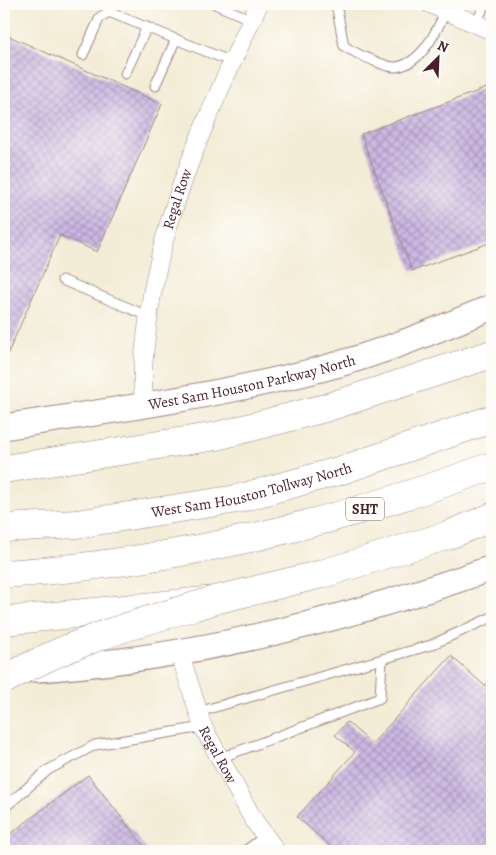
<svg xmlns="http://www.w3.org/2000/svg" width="496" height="855" viewBox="0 0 496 855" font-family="Alegreya,serif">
  <defs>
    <pattern id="building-cross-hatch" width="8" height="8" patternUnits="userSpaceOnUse" patternTransform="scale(1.25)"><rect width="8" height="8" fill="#ccb8e3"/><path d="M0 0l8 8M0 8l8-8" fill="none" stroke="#a895b8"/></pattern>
  </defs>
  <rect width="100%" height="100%" fill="#fdfcf7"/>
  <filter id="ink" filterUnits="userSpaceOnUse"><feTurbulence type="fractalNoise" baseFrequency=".02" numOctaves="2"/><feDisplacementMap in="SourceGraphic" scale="10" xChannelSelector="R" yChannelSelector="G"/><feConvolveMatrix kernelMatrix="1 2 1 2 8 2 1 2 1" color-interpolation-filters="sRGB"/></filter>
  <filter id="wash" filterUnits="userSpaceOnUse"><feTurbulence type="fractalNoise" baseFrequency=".0096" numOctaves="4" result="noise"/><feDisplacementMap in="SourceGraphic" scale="20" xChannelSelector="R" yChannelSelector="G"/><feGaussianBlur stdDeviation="1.12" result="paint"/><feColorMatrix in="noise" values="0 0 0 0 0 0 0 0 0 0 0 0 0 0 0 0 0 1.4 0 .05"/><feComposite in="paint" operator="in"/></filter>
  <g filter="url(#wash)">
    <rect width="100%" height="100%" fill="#f3ecd6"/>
    <g id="blocks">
      <g fill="url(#building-cross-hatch)">
        <path d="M4,34L162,104L97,252L60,235L4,362Z"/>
        <path d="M492,86V242L412,271L361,134Z"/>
        <path d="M451,656L485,686L492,678V851H336L297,817L355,752L335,735L347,722L372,744Z"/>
        <path d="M88,775L148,851H15L5,838Z"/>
      </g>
    </g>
  </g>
  <g filter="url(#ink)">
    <use href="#blocks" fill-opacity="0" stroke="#9e8680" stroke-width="1"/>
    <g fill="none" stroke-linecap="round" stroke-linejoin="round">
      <defs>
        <g id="lane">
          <path d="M215,4L252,20"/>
          <path d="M336,4L344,46C353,52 362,56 372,60C379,63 387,67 395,67C421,65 437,31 446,10"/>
          <path d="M476,24L485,4"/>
          <path d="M83,55L100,17L109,12L232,62"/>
          <path d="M125,74L147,27"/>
          <path d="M155,86L176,39"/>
          <path d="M62,280L148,316"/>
          <path d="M198,712L431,645L492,617"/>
          <path d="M220,758L380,698L382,659"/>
          <path d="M4,808L48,770L95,745L203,727"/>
          <path d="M245,851L265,836"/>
        </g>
        <g id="street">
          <path d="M430,4L492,31"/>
          <path id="s1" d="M145,406C141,383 143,361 146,338C157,220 210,110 259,4"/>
          <path id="s2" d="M179,651L203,727L253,819L276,851"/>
        </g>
        <g id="secondary">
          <path id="s3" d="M4,427C110,411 217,396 321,369C379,354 437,330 492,307"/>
          <path d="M24,670C183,661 342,621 492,568"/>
        </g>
        <g id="highway">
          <path d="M4,469L217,436L325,408L492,354"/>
          <path id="s4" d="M4,528L77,524L237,499L342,470L492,419"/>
          <path d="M4,574C171,563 335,524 492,466"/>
          <path d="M4,621L215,600L322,574L449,535L492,517"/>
        </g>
      </defs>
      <use href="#lane" stroke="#9e8680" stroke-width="11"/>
      <use href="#street" stroke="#9e8680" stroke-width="19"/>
      <use href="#secondary" stroke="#9e8680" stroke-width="27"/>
      <use href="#highway" stroke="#9e8680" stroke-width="29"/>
      <use href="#lane" stroke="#fff" stroke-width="9"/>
      <use href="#street" stroke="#fff" stroke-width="18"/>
      <use href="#secondary" stroke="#fff" stroke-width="25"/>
      <use href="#highway" stroke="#fff" stroke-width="28"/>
      <defs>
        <path id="highway-bridge" d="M4,680C70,641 142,622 215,600"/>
      </defs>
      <use href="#highway-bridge" stroke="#9e8680" stroke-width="29" stroke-linecap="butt"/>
      <use href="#highway-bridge" stroke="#fff" stroke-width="28"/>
    </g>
  </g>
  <g text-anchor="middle" stroke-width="4" stroke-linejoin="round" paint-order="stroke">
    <rect fill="#fdfcf7" stroke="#806168" stroke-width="1" x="346" y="497.5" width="38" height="23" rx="4"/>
    <g font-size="14" font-weight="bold" fill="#4a1f2b">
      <text x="365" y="514">SHT</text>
    </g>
    <g font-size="15" fill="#4a1f2b" stroke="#fdfcf7">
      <text dy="5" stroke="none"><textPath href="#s1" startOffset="211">Regal Row</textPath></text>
      <text dy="5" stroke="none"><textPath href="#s3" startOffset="252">West Sam Houston Parkway North</textPath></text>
      <text dy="5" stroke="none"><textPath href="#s4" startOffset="251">West Sam Houston Tollway North</textPath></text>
      <text dy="5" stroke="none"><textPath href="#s2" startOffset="111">Regal Row</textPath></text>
    </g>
  </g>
  <rect width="496" height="855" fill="none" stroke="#fdfcf7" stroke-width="20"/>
  <g transform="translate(438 58) rotate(24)" stroke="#fdfcf7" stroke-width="4" paint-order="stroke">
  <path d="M0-4L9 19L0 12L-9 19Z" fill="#4a1f2b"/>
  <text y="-8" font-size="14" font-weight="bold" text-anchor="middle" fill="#4a1f2b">N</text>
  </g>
</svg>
